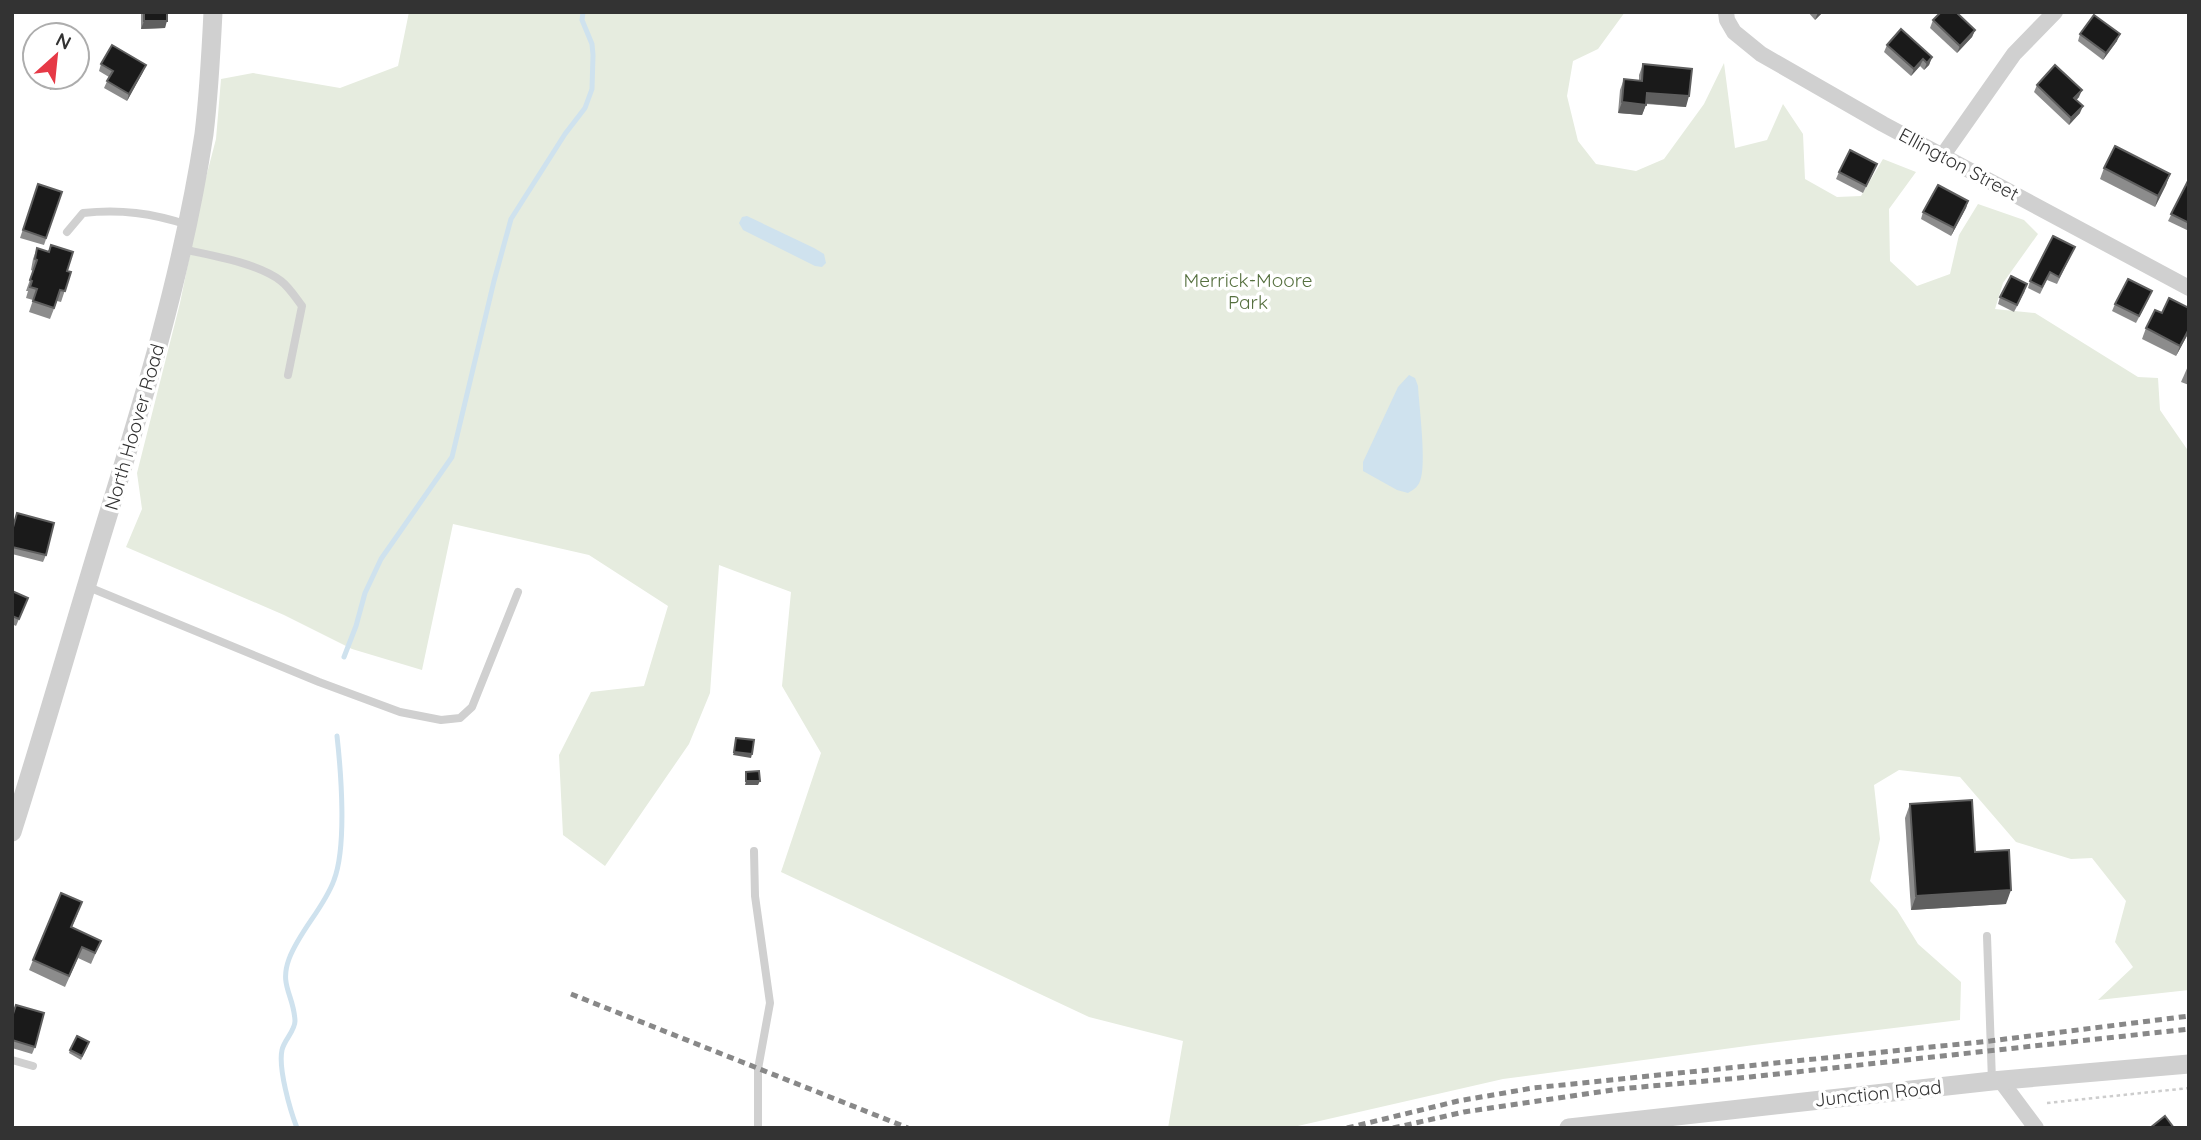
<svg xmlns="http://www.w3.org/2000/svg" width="2201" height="1140" viewBox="0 0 2201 1140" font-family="Quicksand,sans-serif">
  <rect width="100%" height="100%" fill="#fff"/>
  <path fill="#e6ecdf" d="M409,12H1625L1598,49L1573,61L1567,96L1578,141L1596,164L1636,171L1664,159L1704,104L1724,63L1735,148L1767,140L1783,104L1803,134L1805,179L1837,197L1861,196L1883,159L1916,172L1889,209L1890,261L1917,286L1950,274L1959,235L1978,204L2024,220L2038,234L2003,283L1995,309L2035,313L2138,377L2158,378L2160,410L2189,452V990L2098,1000L2133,967L2115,942L2126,901L2092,858L2071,859L2016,842L1960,777L1899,770L1874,785L1880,839L1870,881L1897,910L1918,944L1961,982L1960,1020L1754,1045L1503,1079L1289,1128H1168L1183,1041L1089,1017L781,872L821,753L782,686L791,592L719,565L710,693L689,744L605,866L563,835L559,755L591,692L644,686L668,606L589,555L453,524L422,670L352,649L284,615L126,547L142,509L137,473L180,303L205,181L216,139L221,79L253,73L340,88L398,66Z"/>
  <g fill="#cfe2ee">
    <path d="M747,216L814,248L824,254L826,263L822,267L815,266L743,230L739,223L742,217Z"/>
    <path d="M1409,375L1415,378L1418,386C1419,406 1427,465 1420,481C1418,487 1413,490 1408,493L1397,490L1363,471V462L1398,387Z"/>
  </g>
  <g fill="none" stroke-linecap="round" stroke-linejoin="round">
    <g stroke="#cfe2ee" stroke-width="5">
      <path d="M344,657L356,626L365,593L381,559L452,457L494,281L511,219L565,134L585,108L592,89L593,55L592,44L582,20L583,12"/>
      <path d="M297,1128C290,1110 278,1068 282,1050C284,1040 295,1031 295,1021C294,995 279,986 289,959C300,930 324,908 334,880C347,846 341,772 337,736"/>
    </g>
    <path stroke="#cdcdcd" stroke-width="2.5" stroke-dasharray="3.5 3.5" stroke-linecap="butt" d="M2047,1103L2189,1088"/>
    <g stroke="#d0d0d0" stroke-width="8">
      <path d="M67,232L83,213C120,209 152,213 188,225"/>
      <path d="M182,249C210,255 258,263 281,281C289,287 296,298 302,306L288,375"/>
      <path d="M86,586L319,682L400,712L441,720L460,718L472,707L518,592"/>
      <path d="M754,851L755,896L770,1003L758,1069V1128"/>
      <path d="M1987,936L1992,1081"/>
      <path d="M12,1060L33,1066"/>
    </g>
    <g stroke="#d0d0d0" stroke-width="16">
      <path d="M1726,12L1727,20L1734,32L1761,54L1883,124L2189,288"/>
      <path d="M1943,155L2014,54L2055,12"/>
      <path d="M2001,1081L2036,1128"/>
    </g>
    <g stroke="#d0d0d0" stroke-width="19">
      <path d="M12,832C43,735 71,636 101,538C142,405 183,272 204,134C209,93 211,53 213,12"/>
      <path d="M1569,1128L1992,1081L2189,1064"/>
    </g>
    <g stroke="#888" stroke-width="5" stroke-dasharray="7 5" stroke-linecap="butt">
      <path d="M571,994L908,1128"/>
      <path d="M1347,1128L1458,1101L1533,1088L1990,1041L2189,1016"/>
      <path d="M1393,1128L1464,1112L1619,1089L1750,1077L2189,1029"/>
    </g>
  </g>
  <g fill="#8c8c8c">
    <path d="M141,12H167L165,28L141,29Z"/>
    <path d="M1808,12H1823L1815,20Z"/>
    <path d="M1933,20L1975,30L1972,37L1957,53L1930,28Z"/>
    <path d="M2080,34L2117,41L2103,60L2078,41Z"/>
    <path d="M1887,45L1932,57L1929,65L1924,70L1920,66L1911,76L1884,52Z"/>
    <path d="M101,64L143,72L127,101L104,88L109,77L99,71Z"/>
    <path d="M1643,64L1686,107L1646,104L1642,115L1618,113L1620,90L1624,79L1639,81V75Z"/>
    <path d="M36,77H59L51,90L35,80Z"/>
    <path d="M2037,85L2079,97L2076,100L2080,113L2069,125L2034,92Z"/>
    <path d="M2104,168L2170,174L2166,185L2155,207L2100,179Z"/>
    <path d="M1874,171L1863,193L1836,179L1839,172Z"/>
    <path d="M2189,179V231L2168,221Z"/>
    <path d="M38,184L62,192L44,245L20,238Z"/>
    <path d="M1968,201L1966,208L1951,236L1921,219L1923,212Z"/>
    <path d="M2075,247L2057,284L2047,280L2040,294L2028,288L2030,281Z"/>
    <path d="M37,248L67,271L71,272L61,302L57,301L50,319L29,312L33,300L26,298L28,291H26L33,271L31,270L33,259Z"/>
    <path d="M2025,291L2014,312L1998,304L2000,297Z"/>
    <path d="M2149,298L2136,323L2112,311L2115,304Z"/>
    <path d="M2162,313L2189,332L2176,356L2142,339L2146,328Z"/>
    <path d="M2189,364V385L2181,382Z"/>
    <path d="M17,513L46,555L43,562L12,554V528Z"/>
    <path d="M12,591L28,598L16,626L12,624Z"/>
    <path d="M1910,804L1975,852L2006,904L1911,910L1905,818Z"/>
    <path d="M78,913L72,927L101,941L91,964L78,958L65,987L29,970L33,960Z"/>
    <path d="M16,1005L35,1047L32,1054L12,1048V1014Z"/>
    <path d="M88,1046L81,1060L69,1053L70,1050Z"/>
  </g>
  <g fill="#5f5f5f">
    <path d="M1818,12H1823L1815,20Z"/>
    <path d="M144,21H167L165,28L141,29Z"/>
    <path d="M1975,30L1972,37L1957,53L1960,46Z"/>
    <path d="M2120,34L2117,41L2103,60L2106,53Z"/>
    <path d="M1932,57L1929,65L1924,70L1927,63Z"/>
    <path d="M1923,59L1920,66L1911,76L1914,69Z"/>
    <path d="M146,65L143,72L127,101L129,94Z"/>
    <path d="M2082,90L2079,97L2072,105L2074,98Z"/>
    <path d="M1647,93L1689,96L1686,107L1643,103Z"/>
    <path d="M1622,102L1646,105L1642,115L1618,113Z"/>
    <path d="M2083,106L2080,113L2069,125L2071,118Z"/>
    <path d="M2170,174L2166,185L2155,207L2158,196Z"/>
    <path d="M1968,201L1966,208L1951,236L1954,228Z"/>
    <path d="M2189,329V332L2176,356L2180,346Z"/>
    <path d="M734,752L752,754L751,758L733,755Z"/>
    <path d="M746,781H760L758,785H745Z"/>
    <path d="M2011,890L2006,904L1911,910L1916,896Z"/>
  </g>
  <g fill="#1a1a1a" stroke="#5f5f5f" stroke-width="2">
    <rect x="144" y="12" width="23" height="9"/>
    <path d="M1941,12H1956L1975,30L1960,46L1933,20Z"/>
    <path d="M2094,15L2120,34L2106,53L2080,34Z"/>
    <path d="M1901,29L1932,57L1927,63L1923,59L1914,69L1887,45Z"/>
    <path d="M112,45L146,65L129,94L107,81L113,71L101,64Z"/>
    <path d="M1643,64L1692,69L1689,96L1647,93L1646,105L1622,102L1624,79L1642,81Z"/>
    <path d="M2055,65L2082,90L2074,98L2083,106L2071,118L2037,85Z"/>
    <path d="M44,77H57L53,83Z"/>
    <path d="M2115,146L2170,174L2158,196L2104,168Z"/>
    <path d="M1850,150L1877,164L1866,186L1839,172Z"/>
    <path d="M2189,179V223L2171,214Z"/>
    <path d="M38,184L62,192L46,238L23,230Z"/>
    <path d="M1938,185L1968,201L1954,228L1923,212Z"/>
    <path d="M2053,236L2075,247L2059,277L2050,272L2042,287L2030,281Z"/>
    <path d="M51,245L73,252L67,271L71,272L65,291L60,290L54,308L33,301L37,289L30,287L32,281L30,280L37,260L35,259L37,248L49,252Z"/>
    <path d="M2011,276L2027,284L2017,305L2000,297Z"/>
    <path d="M2128,279L2152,291L2139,316L2115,304Z"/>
    <path d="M2169,298L2189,308V329L2180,346L2146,328L2155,310L2162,313Z"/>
    <path d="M17,513L54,523L46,555L12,547V531Z"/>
    <path d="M12,591L28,598L19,619L12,616Z"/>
    <path d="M736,738L754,740L752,754L734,752Z"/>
    <path d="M759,771L760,781H746V772Z"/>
    <path d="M1972,800L1975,852L2009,850L2011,890L1916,896L1910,804Z"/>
    <path d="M61,893L82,902L71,927L101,941L95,953L82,947L69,976L33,960Z"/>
    <path d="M16,1005L44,1013L35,1047L12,1040V1017Z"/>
    <path d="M77,1036L89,1042L82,1056L70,1050Z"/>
    <path d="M2165,1116L2174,1128H2150Z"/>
  </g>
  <g text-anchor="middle" stroke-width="7" stroke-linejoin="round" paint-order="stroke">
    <g font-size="19" fill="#333" stroke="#fff">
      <text transform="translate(1959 164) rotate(28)" y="7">Ellington Street</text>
      <text transform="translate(134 427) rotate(-74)" y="7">North Hoover Road</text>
      <text transform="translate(1878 1093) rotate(-6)" y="7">Junction Road</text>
    </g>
    <g font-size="19" fill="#56703f" stroke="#fff">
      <text x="1248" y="287">Merrick-Moore<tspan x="1248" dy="22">Park</tspan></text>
    </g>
  </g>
  <rect width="2201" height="1140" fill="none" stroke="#333333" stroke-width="28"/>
  <g transform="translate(56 56) rotate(27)"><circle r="33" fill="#ffffff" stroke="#adadad" stroke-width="2"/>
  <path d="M0-5L12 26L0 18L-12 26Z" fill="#e63946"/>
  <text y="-10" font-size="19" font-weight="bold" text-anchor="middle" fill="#333333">N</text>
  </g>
</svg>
